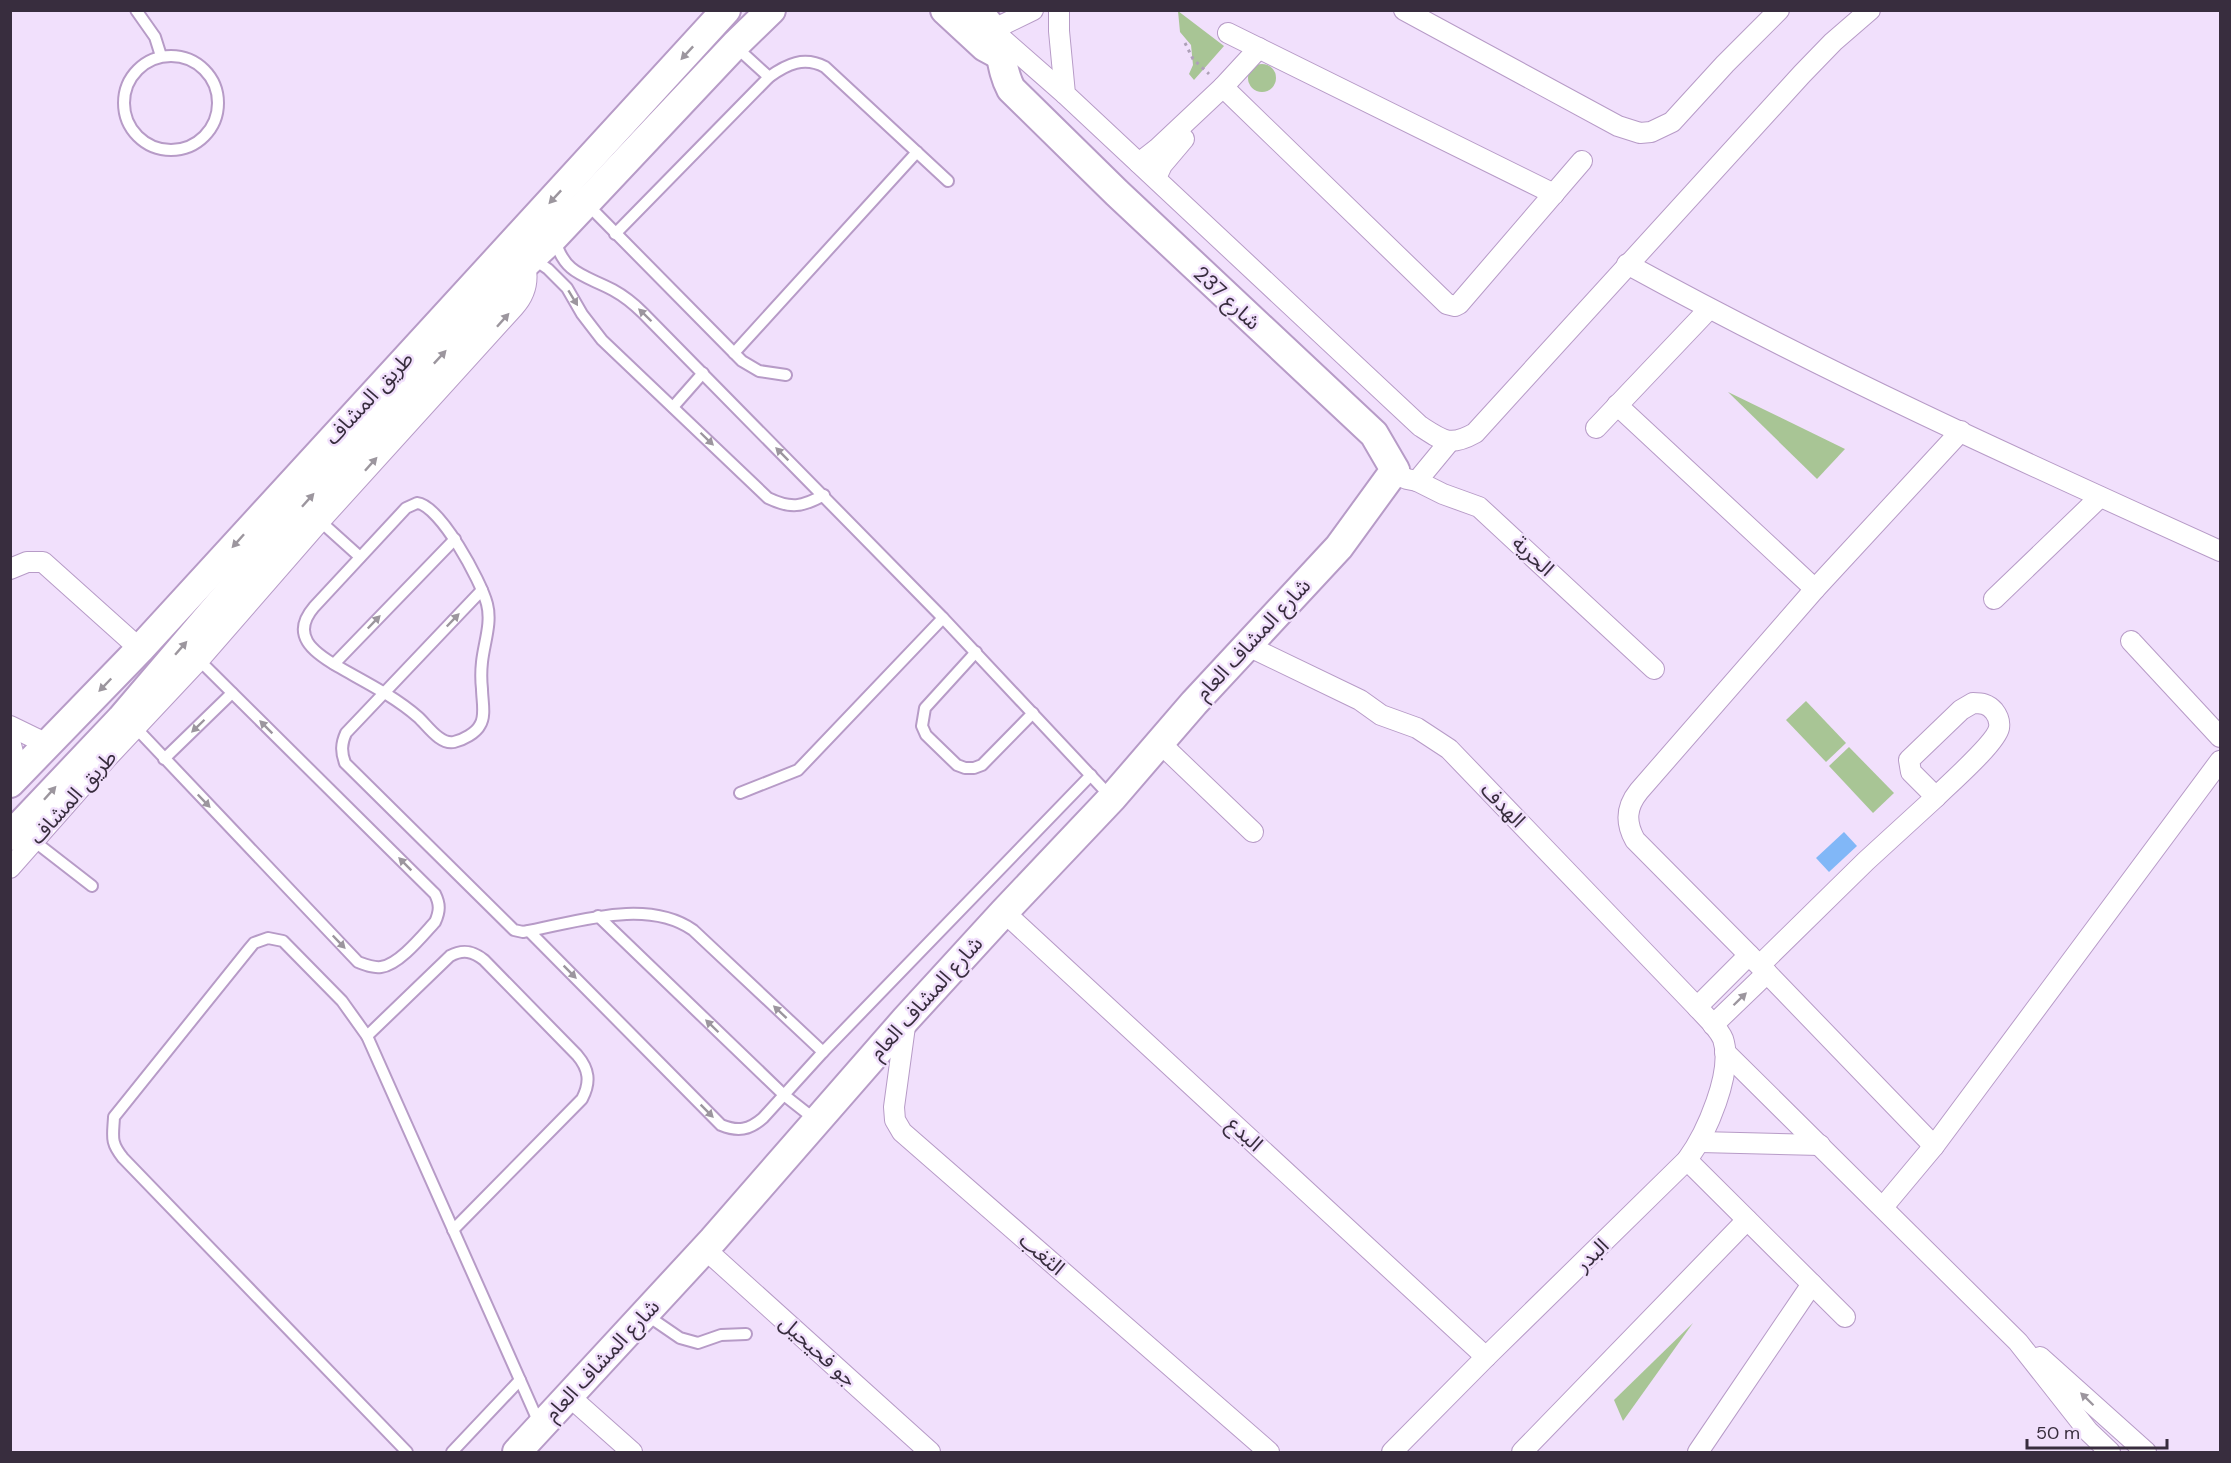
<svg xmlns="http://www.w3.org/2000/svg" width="2231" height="1463" viewBox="0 0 2231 1463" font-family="'DM Sans','Noto Sans Arabic',sans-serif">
  <rect width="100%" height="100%" fill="#f1e0fc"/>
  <g fill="#a8c595">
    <path d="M1178,11L1224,46L1194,80L1189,74L1193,65L1191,45L1180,32Z"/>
    <circle cx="1262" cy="78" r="14"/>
    <path d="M1728,392L1845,449L1817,479Z"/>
    <path d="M1806,701L1846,743L1826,762L1786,720Z"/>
    <path d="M1849,747L1894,793L1873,813L1829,766Z"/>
    <path d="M1693,1323L1623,1421L1614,1400Z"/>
  </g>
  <path fill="#81b7f7" d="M1844,832L1857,846L1829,872L1816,858Z"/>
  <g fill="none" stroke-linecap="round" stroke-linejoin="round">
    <defs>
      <g id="lane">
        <path d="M136,10L155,37L161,56"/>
        <path d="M736,47L769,77"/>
        <circle cx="171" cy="103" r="47"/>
        <path d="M586,203L742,361L759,371L786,375"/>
        <path d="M615,234L769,77C787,64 804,56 825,67L948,181"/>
        <path d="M555,240C565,275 585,275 613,290C624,296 634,304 643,313L943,618L1110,796"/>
        <path d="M532,258L548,269L567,288L582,314L602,340L768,498C791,509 802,507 824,495"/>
        <path d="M734,353L917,152"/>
        <path d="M673,407L703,373"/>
        <path d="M417,503C440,505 481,581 487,604C492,623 484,643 482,662C481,671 481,680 482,689C482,700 486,716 480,725C476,733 463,740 454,742C440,745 427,725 418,717C394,696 365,682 337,666C313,652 290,635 314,607L406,508Z"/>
        <path d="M320,521L360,557"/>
        <path d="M482,590L346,733C341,744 341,752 345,763L514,930L523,932C574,923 646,897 693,930L823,1052"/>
        <path d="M976,652L925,708L922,726L926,735L957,765L965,768H974L982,765L1033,713"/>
        <path d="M334,664L455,539"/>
        <path d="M136,728L358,962C366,965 373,968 381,967C399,965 423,935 435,922C440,911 440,904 435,894L199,660"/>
        <path d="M164,759L232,693"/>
        <path d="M740,793L798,770L943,618"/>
        <path d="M34,841L92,886"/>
        <path d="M598,916L784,1095L817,1121"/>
        <path d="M529,931L721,1125C738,1132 749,1130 763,1118L823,1052L1091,775"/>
        <path d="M367,1036L450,956C463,949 473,951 484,960L577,1055C589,1069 591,1082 582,1099L453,1230"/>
        <path d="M645,1314L680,1338L698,1343L721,1335L746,1334"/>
        <path d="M520,1380L539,1423"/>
        <path d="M407,1452L123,1158C110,1142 113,1137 114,1117L249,949L254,943L268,938L283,941L342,1001L367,1036L520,1380L452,1452"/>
      </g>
      <g id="street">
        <path d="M1033,10L992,30L1065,94"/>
        <path d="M1059,10V31L1065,94L1420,426C1443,441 1450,447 1475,433L1802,74L1833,42L1870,10"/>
        <path d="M1404,10L1618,126L1640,133L1651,132L1672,122L1725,64L1779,10"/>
        <path d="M1228,33L1554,194"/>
        <path d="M1223,87L1447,304L1455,306L1459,304L1582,161"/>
        <path d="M1139,163L1157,149L1223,87L1259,48"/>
        <path d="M1156,178L1162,165L1184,139"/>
        <path d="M1627,264C1820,370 2021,461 2220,551"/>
        <path d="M1617,405L1815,589"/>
        <path d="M1596,428L1709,309"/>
        <path d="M1395,470L1400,476L1407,479L1417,481L1443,494L1479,507L1654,669"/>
        <path d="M1417,481L1450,441"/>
        <path d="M10,569L27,562H43L140,649"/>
        <path d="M1994,599L2100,497"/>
        <path d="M2131,641L2220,737"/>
        <path d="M1248,646L1360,700L1381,715L1417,728L1449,749L1697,1007C1705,1016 1718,1027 1723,1039C1734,1072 1706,1134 1687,1160L1486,1357L1392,1452"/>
        <path d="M1973,703C1982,703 1988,704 1994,711C1998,716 2000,722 1999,728C1996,743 1949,784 1936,797L1911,772L1909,760L1961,710Z"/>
        <path d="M10,726L47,744"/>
        <path d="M10,741L19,775"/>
        <path d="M1160,743L1253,832"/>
        <path d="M10,868L108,757L199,660L320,521L514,307C526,294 529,281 525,264"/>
        <path d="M1004,912L1486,1357"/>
        <path d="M1760,965L1866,861L1936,797"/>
        <path d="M1697,1007L1749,955"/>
        <path d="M906,1019L894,1107L895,1120L902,1132L1269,1452"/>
        <path d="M1713,1025L1767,973"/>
        <path d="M1725,1052L2018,1342L2088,1431L2110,1452"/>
        <path d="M1700,1142L1820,1145"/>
        <path d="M1934,1146L1767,973L1635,840C1625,822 1626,807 1639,791L1815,589L1961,431"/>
        <path d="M1687,1160L1845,1317"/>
        <path d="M1883,1207L1934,1146L2220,761"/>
        <path d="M705,1249L930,1452"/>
        <path d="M2040,1357L2146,1452"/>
        <path d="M569,1396L632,1452"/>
        <path d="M1522,1452L1747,1220"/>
        <path d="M1698,1452L1812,1284"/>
      </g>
      <g id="secondary">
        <path d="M945,10L985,47L998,54"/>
        <path d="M10,783L140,649L726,10"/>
        <path d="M10,836L121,719L302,507L525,264L554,237L735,45L771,10"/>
        <path d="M517,1452L713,1240L906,1019L1004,912L1112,798L1194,703L1339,547L1395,470L1374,434L1117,193L1011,89C1003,74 1002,59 998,42C995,30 985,19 976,10"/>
      </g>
    </defs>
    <use href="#lane" stroke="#b79bc7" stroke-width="14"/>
    <use href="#street" stroke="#b79bc7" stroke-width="22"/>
    <use href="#secondary" stroke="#b79bc7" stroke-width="32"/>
    <path stroke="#aea0b8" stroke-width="3" stroke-dasharray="3 4.5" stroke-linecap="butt" d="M1185,43L1193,59L1209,74"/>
    <use href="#lane" stroke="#fff" stroke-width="10"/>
    <use href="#street" stroke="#fff" stroke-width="20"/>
    <use href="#secondary" stroke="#fff" stroke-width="28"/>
  </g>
  <defs><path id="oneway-solid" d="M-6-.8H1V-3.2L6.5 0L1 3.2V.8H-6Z" transform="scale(1.5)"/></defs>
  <g fill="#9c969e">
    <use href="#oneway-solid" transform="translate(687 53) rotate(133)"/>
    <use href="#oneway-solid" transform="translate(555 197) rotate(133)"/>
    <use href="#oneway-solid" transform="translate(573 298) rotate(59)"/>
    <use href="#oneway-solid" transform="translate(645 315) rotate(-136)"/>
    <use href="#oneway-solid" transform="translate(503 320) rotate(-48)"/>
    <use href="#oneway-solid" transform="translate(440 357) rotate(-47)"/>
    <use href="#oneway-solid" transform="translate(707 439) rotate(44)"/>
    <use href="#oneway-solid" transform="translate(782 454) rotate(-135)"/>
    <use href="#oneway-solid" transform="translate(371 464) rotate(-48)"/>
    <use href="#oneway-solid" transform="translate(308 500) rotate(-48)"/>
    <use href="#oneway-solid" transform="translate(238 541) rotate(132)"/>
    <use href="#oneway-solid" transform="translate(453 620) rotate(-46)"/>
    <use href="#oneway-solid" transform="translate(374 622) rotate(-46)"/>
    <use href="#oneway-solid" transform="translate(181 648) rotate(-49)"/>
    <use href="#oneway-solid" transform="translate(105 685) rotate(134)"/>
    <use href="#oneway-solid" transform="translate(198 726) rotate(136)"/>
    <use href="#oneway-solid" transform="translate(266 727) rotate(-135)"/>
    <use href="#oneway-solid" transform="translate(50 793) rotate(-48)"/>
    <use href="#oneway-solid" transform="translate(204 801) rotate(46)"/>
    <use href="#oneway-solid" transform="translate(405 864) rotate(-135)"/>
    <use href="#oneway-solid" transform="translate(339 942) rotate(46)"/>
    <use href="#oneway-solid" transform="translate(570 972) rotate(45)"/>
    <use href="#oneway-solid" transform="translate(1740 999) rotate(-44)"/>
    <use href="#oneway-solid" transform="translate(780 1012) rotate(-137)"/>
    <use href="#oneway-solid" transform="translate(712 1026) rotate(-136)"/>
    <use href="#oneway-solid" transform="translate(707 1111) rotate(45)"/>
    <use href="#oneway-solid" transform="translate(2087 1399) rotate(-136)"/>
  </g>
  <g text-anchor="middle" stroke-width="5" stroke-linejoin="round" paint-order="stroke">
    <g font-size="21" fill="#382d3e" stroke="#f1e0fc">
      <text transform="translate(1227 298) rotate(43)" y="7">شارع 237</text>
      <text transform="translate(369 398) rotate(-47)" y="7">طريق المشاف</text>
      <text transform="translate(1533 556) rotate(43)" y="7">الحرية</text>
      <text transform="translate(1253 639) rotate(-47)" y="7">شارع المشاف العام</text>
      <text transform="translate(73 797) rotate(-48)" y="7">طريق المشاف</text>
      <text transform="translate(1503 805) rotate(46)" y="7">الهدف</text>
      <text transform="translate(926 998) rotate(-48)" y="7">شارع المشاف العام</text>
      <text transform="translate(1245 1134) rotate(43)" y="7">البدع</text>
      <text transform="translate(1042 1254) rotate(41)" y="7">الثغب</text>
      <text transform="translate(1592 1255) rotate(-44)" y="7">البدر</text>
      <text transform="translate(818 1351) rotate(42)" y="7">جو فحيحيل</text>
      <text transform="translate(602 1360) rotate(-47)" y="7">شارع المشاف العام</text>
    </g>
  </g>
  <rect width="2231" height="1463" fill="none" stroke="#382d3e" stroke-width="24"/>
  <path d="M2027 1439v9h140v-9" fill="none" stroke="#382d3e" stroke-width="3"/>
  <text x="2036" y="1439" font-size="18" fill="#382d3e" stroke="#f1e0fc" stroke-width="4.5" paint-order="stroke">50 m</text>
</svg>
